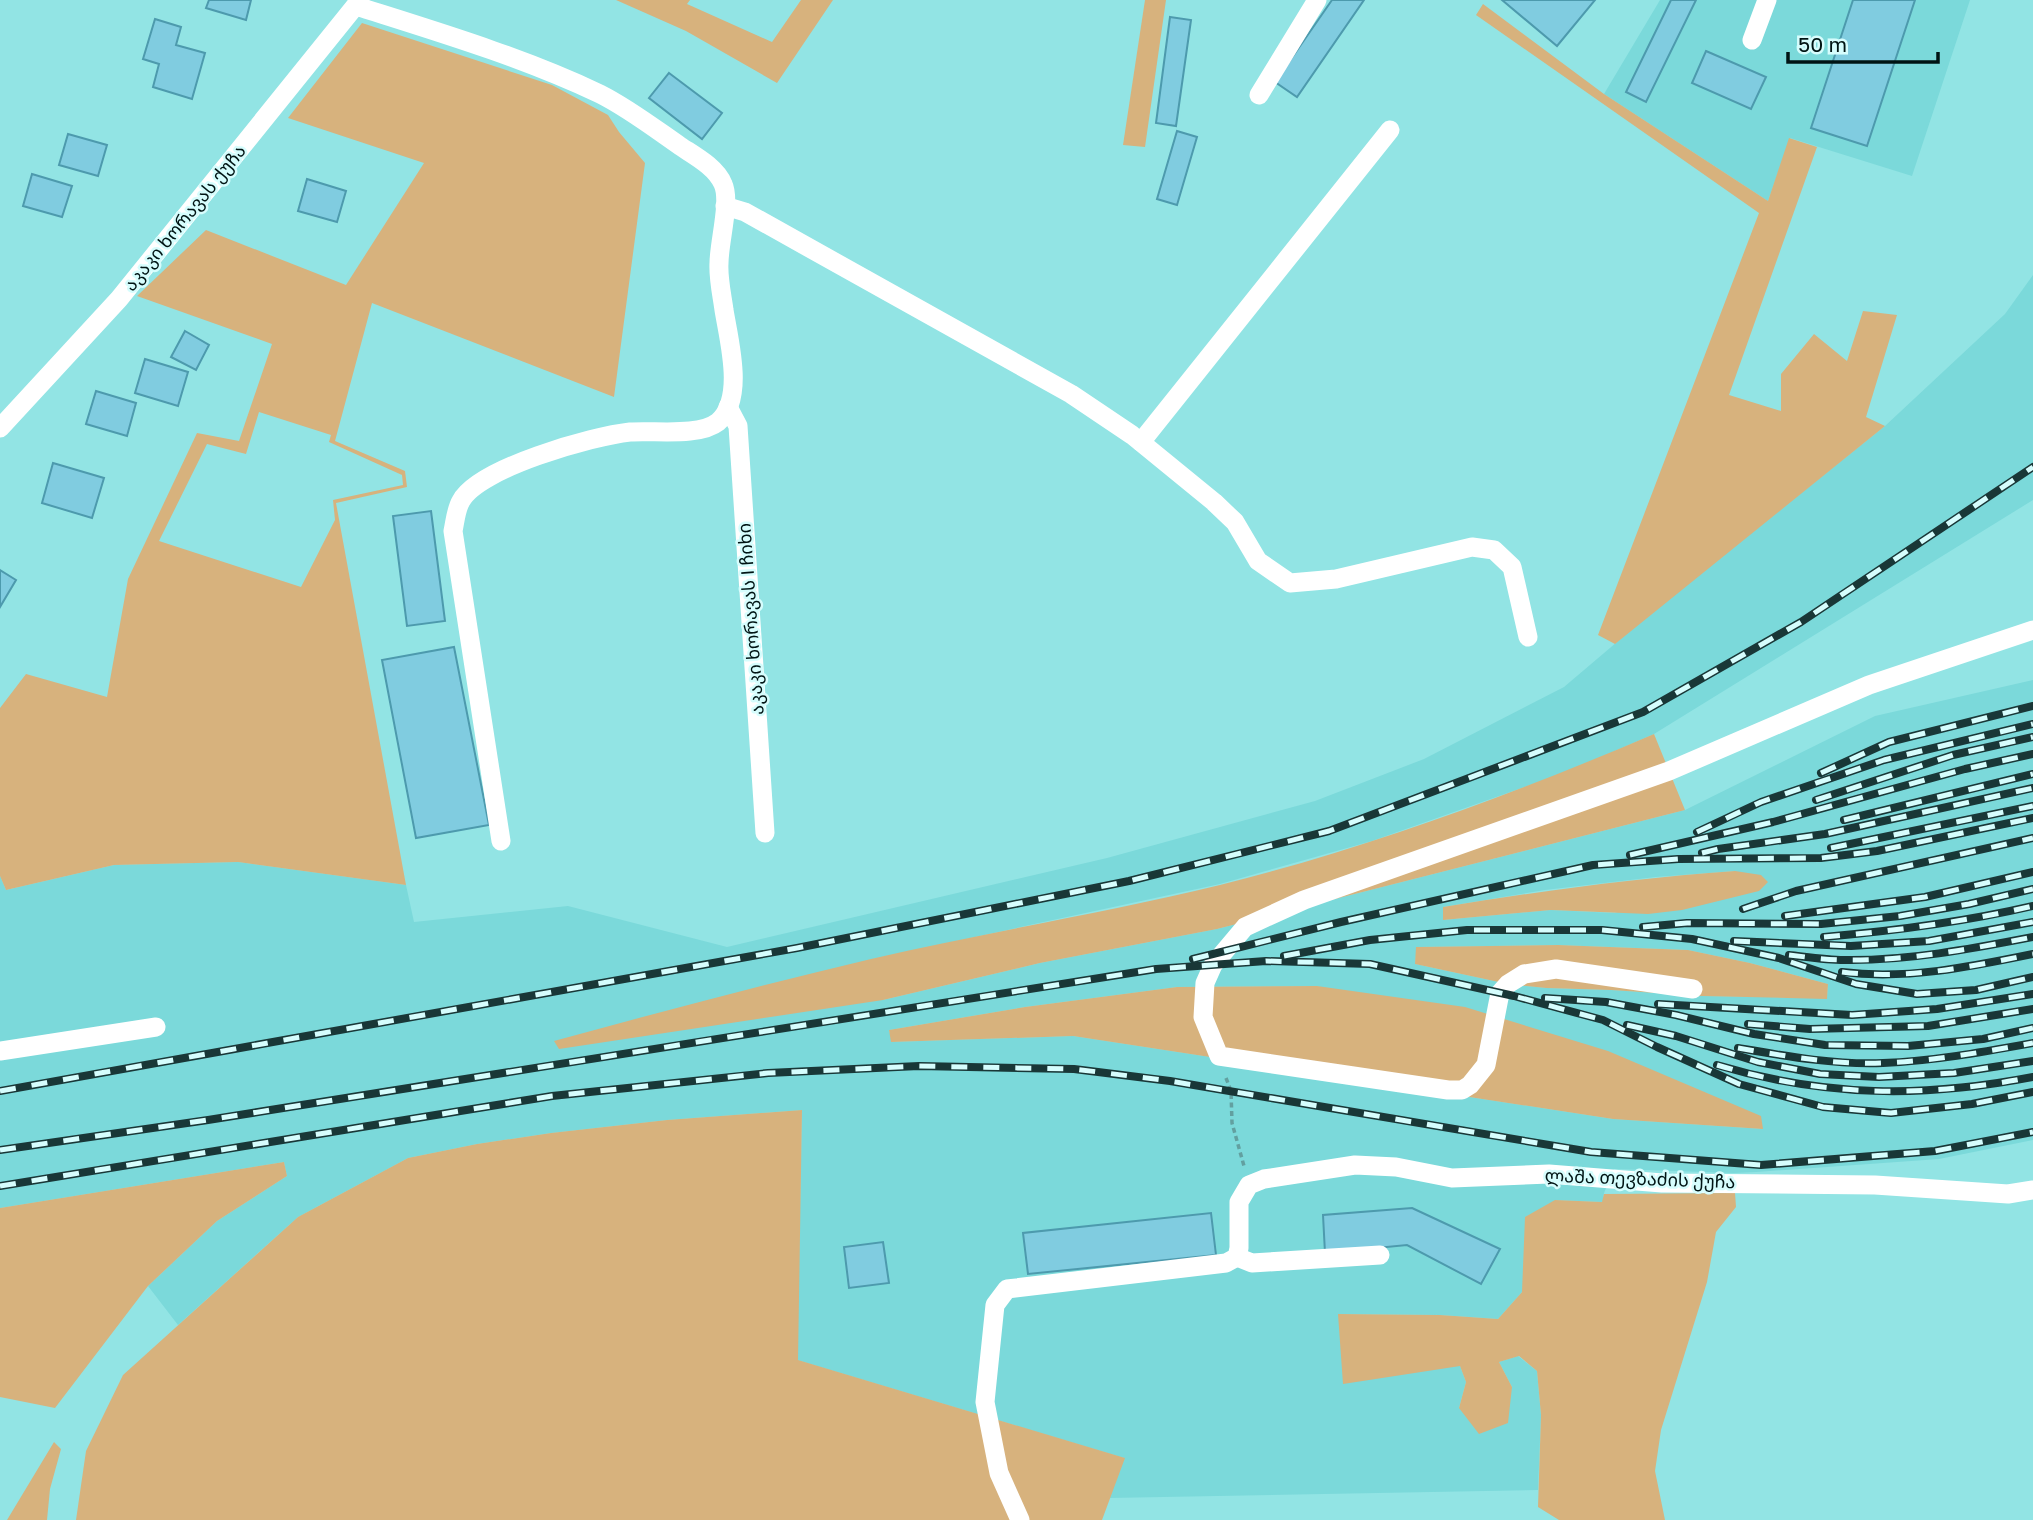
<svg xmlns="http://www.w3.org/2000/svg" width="2033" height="1520" viewBox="0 0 2033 1520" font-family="'Golos Text','Noto Sans Georgian',sans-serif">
  <rect width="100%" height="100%" fill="#92e4e4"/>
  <g fill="#7bd9da" fill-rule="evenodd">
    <path d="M1660,0H1970L1912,176L1790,138L1768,201L1604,94Z"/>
    <path d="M2033,275V500L1654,734L1564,773L1372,841L1220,884L873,959L883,1000L1040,963L1217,929L1685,810L1875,716L2033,680V1140L1939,1159L1756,1172L1734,1173L1614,1169L1604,1193L1603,1202L1555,1200L1522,1292L1498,1319L1440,1315L1338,1314L1460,1366L1466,1382L1459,1408L1512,1387L1499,1362L1518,1356L1537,1371L1541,1415L1538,1490L1109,1498L1124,1458L797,1360L802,1110L667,1120L551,1133L477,1144L408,1158L298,1217L178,1325L148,1286L217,1221L287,1176L284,1162L0,1208V876L6,890L114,865L238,862L406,885L414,922L568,906L727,947L1107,858L1315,801L1424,759L1564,687L1650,614L1885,426L2005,314ZM1735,871L1615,913L1551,910L1443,920V907L1545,890L1656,877ZM1558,945L1688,950L1750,963L1828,984L1827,998L1702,996L1611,990L1546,988L1508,984L1415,964L1417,947ZM1317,986L1763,1129L1613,1119L1073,1036L892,1042L889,1030L1025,1007L1177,987Z"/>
  </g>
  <g fill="#d7b27d" fill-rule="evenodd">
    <path d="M616,0H690L687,4L772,42L801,0H833L777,83L686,31Z"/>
    <path d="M1145,0H1166L1145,147L1123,145Z"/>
    <path d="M1483,4L1604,94L1768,201L1789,138L1817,147L1729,395L1781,411V374L1814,334L1847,361L1863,311L1897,315L1866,417L1885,426L1615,644L1598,635L1759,213L1476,15Z"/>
    <path d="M362,23L552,85L608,115L619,132L645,163L614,397L372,303L335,441L405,471L407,487L336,503L406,885L238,862L114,865L6,890L0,876V708L26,674L107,697L128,579L197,433L239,441L272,344L137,296L206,230L346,285L424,163L288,118ZM259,412L331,435L329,442L402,475L403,485L333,500L335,520L301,587L159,541L207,444L246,454Z"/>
    <path d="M1654,734L1685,810L1217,929L1040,963L883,1000L559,1049L554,1041C660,1012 765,984 871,959C987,932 1105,913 1220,885C1368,848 1514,794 1654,734Z"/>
    <path d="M1735,871L1761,875L1768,882L1759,891L1682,910L1648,914L1551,910L1443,920V907C1540,891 1637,878 1735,871Z"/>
    <path d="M1558,945L1688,950L1750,963L1828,984L1827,999L1702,996L1611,990L1546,988L1508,984L1415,964L1416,947Z"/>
    <path d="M1317,986L1465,1007L1608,1051L1761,1116L1763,1129L1613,1119L1073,1036L891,1042L889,1030L1025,1007L1177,987Z"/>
    <path d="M802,1110L798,1360L1125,1458L1102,1520H76L86,1451L123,1375L298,1217L408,1158L477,1144L551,1133L667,1120Z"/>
    <path d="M284,1162L287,1176L217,1221L148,1286L55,1408L0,1397V1208Z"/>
    <path d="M1735,1193L1736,1207L1716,1232L1707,1282L1661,1430L1655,1471L1665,1520H1559L1538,1507L1541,1415L1537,1371L1519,1356L1499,1362L1512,1387L1508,1423L1479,1434L1459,1408L1466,1382L1460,1366L1343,1384L1338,1314L1440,1315L1498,1319L1522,1292L1525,1217L1555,1200L1602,1202L1604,1194Z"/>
    <path d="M54,1442L61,1449L50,1489L47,1520H7Z"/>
  </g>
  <g fill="#80cce0" stroke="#4d9aad" stroke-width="2">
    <path d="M209,0H251L246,20L206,8Z"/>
    <path d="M1332,0H1364L1297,97L1275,82Z"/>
    <path d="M1502,0H1595L1557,46Z"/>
    <path d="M1671,0H1696L1646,102L1626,92Z"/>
    <path d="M1853,0H1915L1867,146L1811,128Z"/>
    <path d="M1170,17L1191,20L1176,126L1156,123Z"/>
    <path d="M155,19L181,27L176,45L205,53L192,99L153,87L159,64L143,59Z"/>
    <path d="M1706,51L1766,77L1751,109L1692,83Z"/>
    <path d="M669,73L722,113L702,139L649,98Z"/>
    <path d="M1177,131L1197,137L1177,205L1157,199Z"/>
    <path d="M68,134L107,145L98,176L59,165Z"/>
    <path d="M32,174L72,186L62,217L23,206Z"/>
    <path d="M307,179L346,191L337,222L298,211Z"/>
    <path d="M185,331L209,345L196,370L171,357Z"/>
    <path d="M145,359L188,372L178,406L135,393Z"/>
    <path d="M96,391L136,403L127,436L86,424Z"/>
    <path d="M53,463L104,478L92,518L42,503Z"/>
    <path d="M431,511L445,621L407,626L393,516Z"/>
    <path d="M0,570L16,580L0,607Z"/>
    <path d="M454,647L489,825L416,838L382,660Z"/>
    <path d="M1412,1208L1500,1249L1481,1284L1407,1245L1325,1253L1323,1215Z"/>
    <path d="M1211,1213L1216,1255L1028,1274L1023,1233Z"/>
    <path d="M883,1242L889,1283L849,1288L844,1247Z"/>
  </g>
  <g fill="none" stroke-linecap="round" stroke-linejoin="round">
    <path stroke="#62a0a0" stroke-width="3.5" stroke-dasharray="5 3.5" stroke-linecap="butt" d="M1226,1078L1231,1091L1232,1123L1244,1166"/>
    <g stroke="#fff" stroke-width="19">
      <path d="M356,6C438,32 522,57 600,94C628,108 654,128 680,146C695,156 716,167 723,184C731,201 719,242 719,263C718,278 722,295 724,310C729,341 745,399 718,422C699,437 654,430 630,432C593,436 478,468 461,501C456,509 455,522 453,531L501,841"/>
      <path d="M1752,40L1767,0"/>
      <path d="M1259,95L1317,0"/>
      <path d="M725,206L745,212L1071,394L1132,435L1214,502L1235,522L1258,561L1290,583L1336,579L1472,547L1494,550L1512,567L1528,637"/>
      <path d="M728,407L738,426L765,833"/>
      <path d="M0,428L119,299L360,0"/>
      <path d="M1141,442L1390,130"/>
      <path d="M1693,989L1556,969L1524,974L1508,984L1500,993L1486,1065L1470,1085L1462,1090H1448L1219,1056L1203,1017L1205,983L1213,965L1245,927L1304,900L1669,771L1869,685L2033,630"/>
      <path d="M0,1051L156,1027"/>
      <path d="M1237,1257L1252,1263L1380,1255"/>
      <path d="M1020,1520L999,1473L985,1402L995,1305L1007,1289L1226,1263L1237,1257L1239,1248V1202L1249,1185L1264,1179L1355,1165L1396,1167L1452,1178L1549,1174L1662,1183L1875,1185L2008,1194L2033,1190"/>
    </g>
    <defs>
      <g id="rail">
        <path d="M1821,773L1889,742L2033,706"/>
        <path d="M1816,800L1953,755L2033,737"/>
        <path d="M1844,820L2033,774"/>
        <path d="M1697,832L1761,802L1884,760L2033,724"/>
        <path d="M1831,848L2033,806"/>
        <path d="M1702,853L1718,849L1825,834L2033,788"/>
        <path d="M1630,855L1773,822L1965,769L2033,754"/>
        <path d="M1743,909L1796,891L2033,838"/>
        <path d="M1785,916L1925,897L2033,872"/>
        <path d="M1643,927L1687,923L1821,924L1900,916L1969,904L2033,889"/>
        <path d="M1824,937C1894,931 1964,922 2033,906"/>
        <path d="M1734,941L1851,946L1929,941L2033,922"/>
        <path d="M1789,955C1807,957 1826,960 1844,960C1907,961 1971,949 2033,937"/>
        <path d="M1284,956L1370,940L1467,930H1602L1692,939L1779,958L1856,984L1917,994L1976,990L2033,977"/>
        <path d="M1193,959L1341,922L1593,865L1678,859L1821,858L1877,851L2033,818"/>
        <path d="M1842,972C1906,980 1970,967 2033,954"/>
        <path d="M1545,998L1606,1002L1676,1015L1754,1034L1825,1045L1908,1046L1983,1039L2033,1028"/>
        <path d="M1658,1004L1852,1015L1937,1009L2033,994"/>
        <path d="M1748,1024L1810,1029L1928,1026L2033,1009"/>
        <path d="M1627,1025L1676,1036L1758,1062L1820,1074L1879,1077L1954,1073L2033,1061"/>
        <path d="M1738,1048C1785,1056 1835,1065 1883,1063C1934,1061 1983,1052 2033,1043"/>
        <path d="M1717,1065C1824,1097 1924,1098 2033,1077"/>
        <path d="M0,1091L797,948L1129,881L1329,831L1643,712L1801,622L2033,467"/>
        <path d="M0,1150L208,1120L1156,969L1266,961L1370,964L1514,996L1603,1020L1657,1047L1739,1084L1823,1107L1891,1113L1972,1104L2033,1092"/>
        <path d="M0,1186L552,1096L768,1073L919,1066L1074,1069L1170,1081L1591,1152L1761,1165L1935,1151L2033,1132"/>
      </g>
    </defs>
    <use href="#rail" stroke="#193737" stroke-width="8"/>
    <use href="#rail" stroke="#d6fdfd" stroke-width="5" stroke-dasharray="16" stroke-linecap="butt"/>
  </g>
  <g text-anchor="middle" stroke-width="5" stroke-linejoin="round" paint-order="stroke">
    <g font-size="18" fill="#001414" stroke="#d6fdfd">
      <text transform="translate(185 218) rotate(-51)" y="6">აკაკი ხორავას ქუჩა</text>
      <text transform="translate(751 619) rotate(-94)" y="6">აკაკი ხორავას I ჩიხი</text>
      <text transform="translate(1640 1179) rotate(2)" y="6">ლაშა თევზაძის ქუჩა</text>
    </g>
  </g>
  <path d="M1788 52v10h150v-10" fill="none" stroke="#001414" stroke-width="3.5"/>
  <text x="1798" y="52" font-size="21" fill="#001414" stroke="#d6fdfd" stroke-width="5" paint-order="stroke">50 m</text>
</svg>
